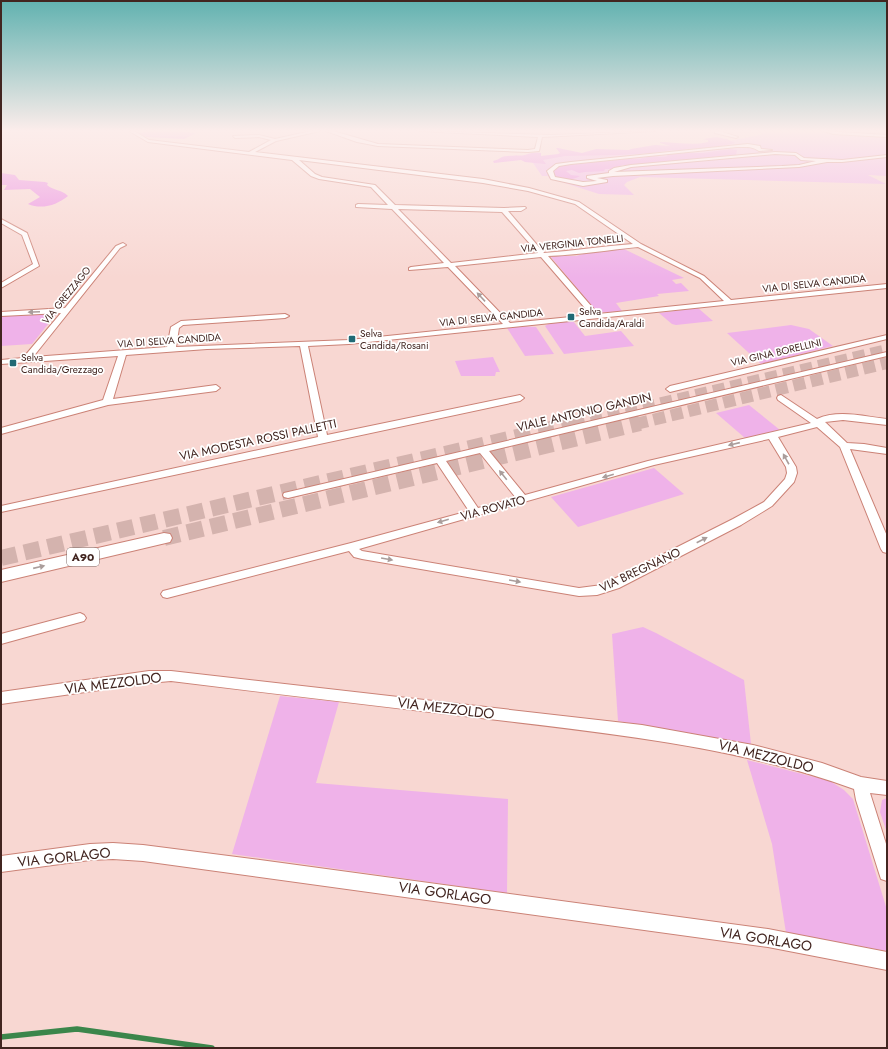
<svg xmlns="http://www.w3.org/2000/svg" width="888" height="1049" viewBox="0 0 888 1049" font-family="Jost,sans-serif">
  <rect width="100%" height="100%" fill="#f8d7d2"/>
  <g fill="#efb2e9">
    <path d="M757,131H828L832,133L887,137V176L868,175L886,184L640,177L627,182L624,185L634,195L599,194L549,178L548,176H542L533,163L522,157C565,155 608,153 651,149C688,146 727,143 763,134Z"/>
    <path d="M624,249L684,278L672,280L676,284L681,283L689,291L657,294L659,296L616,303L622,311L598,313L550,256H576L590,252Z"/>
    <path d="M698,308L713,321L676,325L672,324L659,313Z"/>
    <path d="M54,312L57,313L32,344L1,346V316L36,315Z"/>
    <path d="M573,321L585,336L621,331L634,346L564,354L545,326L550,323Z"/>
    <path d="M791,325L809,329L833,346L761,364L727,333Z"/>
    <path d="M520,326L536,327L554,354L525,356L507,328Z"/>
    <path d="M493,357L500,372H496L495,376H461L455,361Z"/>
    <path d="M749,405L780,430L745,438L716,413Z"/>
    <path d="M654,468L684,494L578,527L551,497Z"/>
    <path d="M643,627L656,633L744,680L751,744L618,721L612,634Z"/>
    <path d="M280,696L339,702L316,783L508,799L507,893L232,854Z"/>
    <path d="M747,760L830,781L844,790L853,799L887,910V951L786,933L772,844Z"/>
    <path d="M887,798V833L880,812L882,800Z"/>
  </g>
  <g fill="#ea89e3">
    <path d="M147,131H179L196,133L184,139L147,137L138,134Z"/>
    <path d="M716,137L727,139L735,143L714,148L685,149L682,151L671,150L652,153L620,155L565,156L543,160L546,164H545L525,162L521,160L494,163L493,161C497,160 499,159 502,157C508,155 521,156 525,155C531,153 533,152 541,153V156L558,154L560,153L556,148H558L582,153L596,149L629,150L631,149L655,145L670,146L660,143V142C676,142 692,146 708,142V140L703,139Z"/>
    <path d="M730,149L737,150L736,155L702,158L675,164L653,163L639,165H622L615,169H605L604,171C595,172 587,171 579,173L572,170L566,171L571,175L580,176C573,180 563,181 555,176L553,172L557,167C578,162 600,162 621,159C630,158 639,160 647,157C652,155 662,158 668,156L665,154L670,153H703Z"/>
    <path d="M1,173L15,175L19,180L45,182L48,183L47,185C54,191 61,189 68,196C57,205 42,210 28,204L40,197L30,189L4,190L7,185H1Z"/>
  </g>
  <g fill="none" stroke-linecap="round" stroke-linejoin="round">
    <path stroke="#3b864b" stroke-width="5.5" d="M1,1037L77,1029L212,1048"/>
    <g stroke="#d4b3ae" stroke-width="12" stroke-dasharray="12 6" stroke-linecap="butt">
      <path d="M573,424L887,350"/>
      <path d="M636,424L887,363"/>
    </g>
    <g stroke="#d4b3ae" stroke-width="16" stroke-dasharray="16 8" stroke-linecap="butt">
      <path d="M164,538L640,423"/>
      <path d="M1,558L577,423"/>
    </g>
    <defs>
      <g id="minor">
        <path d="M129,131H134L149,140L249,152L271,140L259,137L235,138L233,136L259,135L275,139L311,131H320L276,141L255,152L483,179L529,188L579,202L641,244L704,276L731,300L887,284V288L349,344L308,346L327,435L520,395L524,398L520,401L1,512V506L318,437L300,346L207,349L126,355L113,399L216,385L220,388L216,391L108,405L1,434V428L103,400L118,356L1,364V360L23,358L61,313L1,316V312L65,308L116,246L123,243L126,245L120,248L33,357L167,347L171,327L181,321L285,314L289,316L285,318L183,325L179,328L176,347L349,340L503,324L448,267L409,270V268L411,267L444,263L392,209L356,207V205L358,204L388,205L371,187L319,179L311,176L292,160L148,142ZM299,160L483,183L528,191L575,204L633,244C603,246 574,251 544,253L508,211H521L526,208L525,207L504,208L395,205L375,185L322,177L315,174ZM398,209L502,212L538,253L451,263ZM638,247L700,278L724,301L598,314L548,256C578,255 608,250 638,247ZM541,257L591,315L510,323L455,266Z"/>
        <path d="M326,131H333L378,144L528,150L535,149L538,137L419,131L551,135L656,131L542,137L539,151L528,152L378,146L357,142Z"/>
        <path d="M715,131H723L722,132L738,137L736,138L715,133Z"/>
        <path d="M824,131L887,135V137L833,134Z"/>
        <path d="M748,144L760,146L761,149L772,150L759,151C752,146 746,147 737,147L571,164L559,166L553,171L555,177L583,182L597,181L587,178V176L609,173V171L614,168L631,165L775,152L796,153L804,158L842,160L887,155V157L842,162H827L799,167L613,176L597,178L607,180V182L583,186L551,179L547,171L556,164L571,162ZM775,154L795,155L801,160L816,161L799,165L782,166L614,172L631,167Z"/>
        <path d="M1,219L27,233L39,266L1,288V283L33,264L22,235L1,223Z"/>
        <path d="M887,335V339L670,392L666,389L670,386Z"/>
        <path d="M887,352V356L489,451L525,495L648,461L811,423L778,400L777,398L778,396L781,395L817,419C839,409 865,417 887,419V425L843,420L825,422L847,443L864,444L887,448V454L850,449L887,536V553L883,552L881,549L840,447L817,427L778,437L796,467L797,473L794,482L772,506L741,525L619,588L597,595L579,596L362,559L354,557L349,551L167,598L163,597L161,594L163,591L167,590L351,543L469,511L437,463L288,498L284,497L283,495L284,493ZM769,439L786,467L787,473L785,479L764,502L733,519L602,585L579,588L362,551L359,549L654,465ZM480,453L516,498L478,508L446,461Z"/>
        <path d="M80,613L84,615L86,618L84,621L1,644V634Z"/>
        <path d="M149,671H171L642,725L753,745L822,763L861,777L887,781V795L870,793L887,847V881L881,879L879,873L856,800L854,789C742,748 624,735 506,721C395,708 283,695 171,681L149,683L1,704V692Z"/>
        <path d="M113,843L143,845L260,860L768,929L887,952V970L768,947L143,861L113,859L90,860L1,872V856L90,844Z"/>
      </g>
      <path id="highway" d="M164,533L170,534L172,538L170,542L1,582V570Z"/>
    </defs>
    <use href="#minor" stroke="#cb8276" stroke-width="2"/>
    <use href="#highway" stroke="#cb8276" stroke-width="2"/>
    <use href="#minor" fill="#fff" fill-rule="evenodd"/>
    <use href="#highway" fill="#fff" fill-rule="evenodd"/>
  </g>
  <defs><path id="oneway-solid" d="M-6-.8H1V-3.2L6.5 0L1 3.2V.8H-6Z"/></defs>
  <g fill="#aa9d9b">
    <use href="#oneway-solid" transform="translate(481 297) rotate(-133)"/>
    <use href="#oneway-solid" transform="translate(34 312) rotate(178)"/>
    <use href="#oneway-solid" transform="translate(734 444) rotate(167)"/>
    <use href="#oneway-solid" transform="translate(786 459) rotate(-119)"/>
    <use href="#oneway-solid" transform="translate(503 475) rotate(-129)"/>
    <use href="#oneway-solid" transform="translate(608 476) rotate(164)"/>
    <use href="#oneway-solid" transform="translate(443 521) rotate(164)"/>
    <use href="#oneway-solid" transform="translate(702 540) rotate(-27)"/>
    <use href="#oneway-solid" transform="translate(387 559) rotate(10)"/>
    <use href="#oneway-solid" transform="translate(39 567) rotate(-13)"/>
    <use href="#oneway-solid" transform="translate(515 581) rotate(10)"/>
  </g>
  <linearGradient id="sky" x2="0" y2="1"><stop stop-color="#61b2b0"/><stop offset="0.47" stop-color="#fcedeb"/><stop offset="1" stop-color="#fcedeb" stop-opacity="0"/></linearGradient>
  <rect width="888" height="278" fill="url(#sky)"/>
  <g fill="#216a75" stroke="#fff" stroke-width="1.5">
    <rect x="567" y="313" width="8" height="8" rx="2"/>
    <rect x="348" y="335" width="8" height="8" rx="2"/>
    <rect x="9" y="359" width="8" height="8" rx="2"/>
  </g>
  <g text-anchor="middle" stroke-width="3.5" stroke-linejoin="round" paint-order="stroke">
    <g font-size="10" fill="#422520" stroke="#fff">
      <text transform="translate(572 243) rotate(-6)" y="4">VIA VERGINIA TONELLI</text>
      <text transform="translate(814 283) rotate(-6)" y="4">VIA DI SELVA CANDIDA</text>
      <text transform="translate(66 295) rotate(-51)" y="4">VIA GREZZAGO</text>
      <text transform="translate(491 317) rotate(-6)" y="4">VIA DI SELVA CANDIDA</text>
      <text transform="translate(169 340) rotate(-4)" y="4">VIA DI SELVA CANDIDA</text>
      <text transform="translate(776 352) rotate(-13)" y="4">VIA GINA BORELLINI</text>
    </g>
    <g font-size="10" fill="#422520" stroke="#fff" text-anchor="start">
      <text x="579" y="315">Selva<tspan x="579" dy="12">Candida/Araldi</tspan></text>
      <text x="360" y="337">Selva<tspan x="360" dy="12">Candida/Rosani</tspan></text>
      <text x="21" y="361">Selva<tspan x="21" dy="12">Candida/Grezzago</tspan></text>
    </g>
    <rect fill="#fff" stroke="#7b6663" stroke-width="1" x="67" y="548" width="32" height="18" rx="3"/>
    <g font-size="11" font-weight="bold" fill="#422520">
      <text x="83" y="561">A90</text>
    </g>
    <g font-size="12" fill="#422520" stroke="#fff">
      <text transform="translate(584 412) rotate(-13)" y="4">VIALE ANTONIO GANDIN</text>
      <text transform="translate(258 440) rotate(-12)" y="4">VIA MODESTA ROSSI PALLETTI</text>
      <text transform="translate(493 508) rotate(-15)" y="4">VIA ROVATO</text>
      <text transform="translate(640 570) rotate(-25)" y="4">VIA BREGNANO</text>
    </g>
    <g font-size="14" fill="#422520" stroke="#fff">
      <text transform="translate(113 683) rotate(-7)" y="5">VIA MEZZOLDO</text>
      <text transform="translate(446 708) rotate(7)" y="5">VIA MEZZOLDO</text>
      <text transform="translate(766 756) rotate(14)" y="5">VIA MEZZOLDO</text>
      <text transform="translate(64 857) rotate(-6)" y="5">VIA GORLAGO</text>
      <text transform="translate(445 893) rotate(8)" y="5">VIA GORLAGO</text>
      <text transform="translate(766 939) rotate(9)" y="5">VIA GORLAGO</text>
    </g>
  </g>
  <rect width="888" height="1049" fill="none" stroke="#422520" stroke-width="4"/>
</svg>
